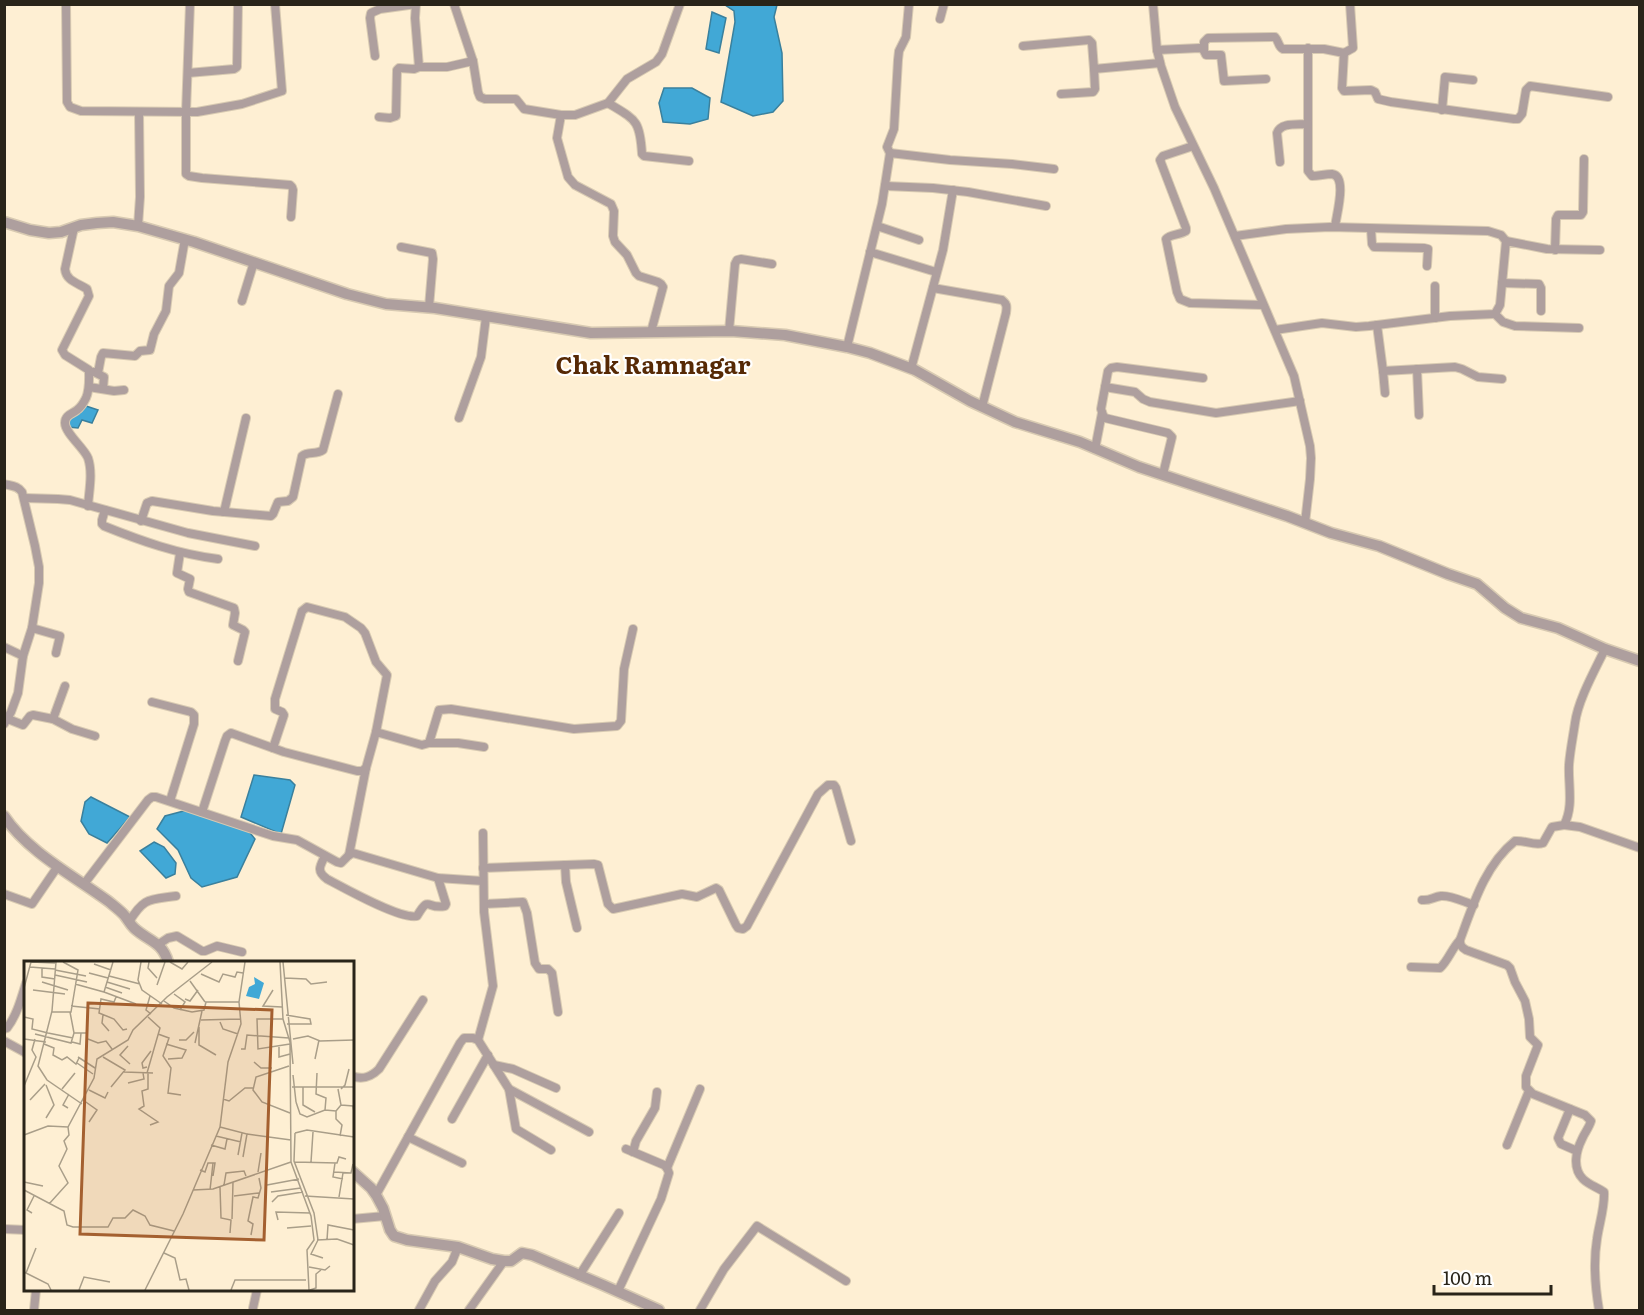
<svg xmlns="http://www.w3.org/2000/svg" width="1644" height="1315" viewBox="0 0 1644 1315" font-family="Literata,serif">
  <rect width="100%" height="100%" fill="#feefd3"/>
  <g fill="#41a8d6" stroke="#3a809d" stroke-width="1.5">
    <path d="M725,5H777L774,17L782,53L783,101L773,112L753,116L721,102L735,22L734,11Z"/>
    <path d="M712,12L726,18L719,53L706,49Z"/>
    <path d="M664,88H692L710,98L708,119L690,124L663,122L659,103Z"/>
    <path d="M83,405L98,410L92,423L82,420L78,428L68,427V417L80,413Z"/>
    <path d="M254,775L290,780L295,785L281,834L241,817Z"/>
    <path d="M91,797L130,817L107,843L89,834L81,821L85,802Z"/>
    <path d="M191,809L247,829L255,839L237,877L202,887L191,878L178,850L157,829L165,816Z"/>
    <path d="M154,842L164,847L176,863L175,874L166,878L140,851Z"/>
  </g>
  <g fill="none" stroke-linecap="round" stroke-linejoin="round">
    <defs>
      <g id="minor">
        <path d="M66,4L67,102L70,107L81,111L197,112L242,104L282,91L275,4"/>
        <path d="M190,4L186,112V174L189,176L202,178L290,185L292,187L293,190L291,217"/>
        <path d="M454,4L473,61L478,92L480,97L485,99H516L524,109L561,115H575L608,103L627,79L656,62L662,54L680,4"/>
        <path d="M1153,4L1157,50L1161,66L1175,107L1214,188L1294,376L1310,446L1311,458L1310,479L1305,523"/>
        <path d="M940,19L944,4"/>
        <path d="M1023,46L1089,40L1092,43L1094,69L1160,63"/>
        <path d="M1308,48V171L1312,176C1319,176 1325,174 1332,174C1348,176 1336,216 1335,227"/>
        <path d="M1157,50L1200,48L1203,49L1206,55H1221L1224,81L1266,79"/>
        <path d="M1204,50V42L1208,38L1275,37C1279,41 1278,47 1283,49H1324L1344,53L1342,88L1344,91L1371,90L1375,92L1378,99L1391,102L1514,119H1518L1522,114L1526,90L1530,86L1608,97"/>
        <path d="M1344,53L1353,48L1350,4"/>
        <path d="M375,56L370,18L371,13L380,9L416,4L415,18L419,67L414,69L399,68L397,70L396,116L390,118L379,117"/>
        <path d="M419,67H447L473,61"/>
        <path d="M188,73L234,69L237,67L238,4"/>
        <path d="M1061,94L1093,92L1095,89L1094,69"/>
        <path d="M608,103C636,120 640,120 642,154L644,156L689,161"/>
        <path d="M1442,110L1445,77L1473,80"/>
        <path d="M561,115L557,138L568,177L575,185L611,204L614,211L613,236L615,242L627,255L636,273L639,276L658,282L661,284L663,287L651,332"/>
        <path d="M1193,146L1163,156L1160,160L1186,228V231C1180,235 1170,234 1166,239L1177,292L1180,299L1190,303L1263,305"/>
        <path d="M890,153L887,147L894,129L898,60L899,51L906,37L909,4"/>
        <path d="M1280,162L1277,133C1281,122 1297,125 1308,124"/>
        <path d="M885,186L933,188L968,192L1046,206"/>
        <path d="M138,226L140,197L139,112"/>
        <path d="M877,226L919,240"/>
        <path d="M74,228L65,269C66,281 78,283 87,289L89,296L62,350L65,355L89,370C89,380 90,389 86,398C84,402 81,407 77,410C72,414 65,415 65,423C65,433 84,448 88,458C93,473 89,491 88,506"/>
        <path d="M1371,229L1372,244L1374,247L1424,248L1428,249L1427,266"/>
        <path d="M1235,236L1286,229L1330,227L1488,231L1501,235L1506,241"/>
        <path d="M401,247L432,253L433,259L429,307"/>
        <path d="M1555,250L1556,219L1558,215H1581L1583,212L1584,159"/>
        <path d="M870,252L936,272"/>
        <path d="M1502,283L1539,284L1541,288V311"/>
        <path d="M933,288L1002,300C1007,304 1007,306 1006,313L982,407"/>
        <path d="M242,301L254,262"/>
        <path d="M1495,314L1503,322L1515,326L1579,328"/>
        <path d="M1435,318V286"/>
        <path d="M1377,325L1383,371L1385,393"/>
        <path d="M1275,330L1322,323L1356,327L1369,326L1450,316L1495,314L1500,305L1506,241L1547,249L1600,250"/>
        <path d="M729,331L735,264L737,260L741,259L772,264"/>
        <path d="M847,347L882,204L890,153L950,160L1012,164L1054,169"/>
        <path d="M911,369L943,250L953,190"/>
        <path d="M1417,369L1419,415"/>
        <path d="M1383,371L1455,367L1462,369L1478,377L1502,379"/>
        <path d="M94,372L104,377L103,389"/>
        <path d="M98,373L101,357L103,353L135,356L140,351L150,350L154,334L166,311L169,286L179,273L185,239"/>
        <path d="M89,387L114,391L124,390"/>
        <path d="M1105,387L1135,392L1143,399L1150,402L1216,413L1300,401"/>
        <path d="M459,418L481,357L486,317"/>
        <path d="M1095,449L1102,413"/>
        <path d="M1163,474L1172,437L1168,433L1105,418L1103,415L1101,409L1108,371L1111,368L1117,367L1203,378"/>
        <path d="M4,484C12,486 18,486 22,492L35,546L39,567V583L32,628L23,656L18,693L11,712L4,724"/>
        <path d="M24,498L58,499L70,500L188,533L255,546"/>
        <path d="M105,510L102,520V524L104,526C141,541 178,554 218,559"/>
        <path d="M224,512L246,418"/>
        <path d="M141,521L147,503L152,501L213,511L271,516L273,514L278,502L288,501L293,497L302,456C308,451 316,455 323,450L338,394"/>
        <path d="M180,553L177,573L190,579L188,589L189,592L234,608L235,613L233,625L243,630L245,632L238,661"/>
        <path d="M32,628L60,636L56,653"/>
        <path d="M4,647L23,656"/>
        <path d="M152,702L191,712L194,715V724L170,801"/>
        <path d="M8,719L23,725L30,716L33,715L53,719L72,729L95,736"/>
        <path d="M53,719L65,686"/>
        <path d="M429,743H458L484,747"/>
        <path d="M273,748L284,715L282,712L275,709V699L302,611L307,607L345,617L361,628L365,633L376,662L387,675L376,732"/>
        <path d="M202,812L225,741L227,736L231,733L284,752L357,771H362L366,768L376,732L422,745L429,743L439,710L451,709L574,729L617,726L621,721L624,669L633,629"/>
        <path d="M1564,825L1580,827L1640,848"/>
        <path d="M349,855L366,768"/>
        <path d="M325,856C320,866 316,871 327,879C344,888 401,920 417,916C430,894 426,910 445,906L446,904L438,878"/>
        <path d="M565,865L566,882L577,928"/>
        <path d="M483,868L594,864L598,865L599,869L608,904L613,909L682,894L697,897L716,888L719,890L736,925L738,928L743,929L747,926L818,794L828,785H834L836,788L851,841"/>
        <path d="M84,884L148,800L152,797H156L273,836L297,840L337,862L341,863L349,855L353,853L438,878L483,881"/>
        <path d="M4,894L32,904L58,866"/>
        <path d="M1422,900C1430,901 1433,897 1441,896C1451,895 1464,902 1474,905"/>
        <path d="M484,904L523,902L527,913L535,963L539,969H548L552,973L558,1012"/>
        <path d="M129,922C144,897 149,900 176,896"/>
        <path d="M159,944L168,938L177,936L202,951H205L217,946L242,952"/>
        <path d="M1411,967L1440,968C1448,961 1452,948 1460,940"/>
        <path d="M4,1029L7,1028C17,1015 21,999 26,983"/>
        <path d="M478,1040L493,986L484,912L483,833"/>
        <path d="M4,1041L26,1053"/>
        <path d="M494,1065L513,1069L556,1088"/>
        <path d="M352,1076C363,1080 371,1077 379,1069L423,1000"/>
        <path d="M509,1089L516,1129L551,1150"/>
        <path d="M1570,1109L1558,1138L1561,1144L1577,1151"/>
        <path d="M452,1119L488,1055"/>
        <path d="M408,1137L462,1163"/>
        <path d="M1507,1145L1529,1091"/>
        <path d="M633,1152L636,1141L655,1108L657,1092"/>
        <path d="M667,1168L700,1089"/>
        <path d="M376,1195L460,1043L464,1038H473L478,1040L509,1089L589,1132"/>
        <path d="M352,1219L385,1216"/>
        <path d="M4,1229L26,1230"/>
        <path d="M579,1276L619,1213"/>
        <path d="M618,1291L661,1199L669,1173L667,1168L664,1165L626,1149"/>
        <path d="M253,1308L257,1290"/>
        <path d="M34,1310L36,1290"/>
        <path d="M419,1310L435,1281L452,1262L458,1247"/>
        <path d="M469,1310L504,1261"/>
        <path d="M700,1310L724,1269L757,1226L846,1281"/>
        <path d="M1599,1310C1595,1286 1593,1263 1597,1239C1599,1224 1605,1207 1604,1192C1597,1187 1589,1185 1583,1179C1572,1168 1576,1151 1582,1139C1585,1132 1589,1128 1591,1121L1585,1115L1533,1094L1526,1087V1076L1538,1045L1530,1037L1529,1019L1525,1001L1515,982L1510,968L1507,965L1466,950C1461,947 1460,945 1460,940C1473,905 1485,865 1515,841C1525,840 1534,846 1543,843L1552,827L1564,825C1574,807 1568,784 1569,765C1570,751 1573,737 1575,723C1578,700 1595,670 1605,649"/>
      </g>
      <g id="tertiary">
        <path d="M4,222L30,230L49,233L61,232L81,225L97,223L113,222L138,226L194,242L347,294L386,304L435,308L591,333L731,331L785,335L847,347L870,353L915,370L970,401L1015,422L1080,442L1139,467L1287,516L1331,533L1379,546L1448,574L1477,584L1505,608L1521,618L1558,628L1605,649L1640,661"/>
        <path d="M4,816C28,852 74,876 108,901C114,906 121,911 125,916C128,920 130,924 134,928C148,941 162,941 168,962"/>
        <path d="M352,1171L371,1188L376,1195L383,1208L390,1230L394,1236L407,1240L458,1247L492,1259L504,1261H511L522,1253L532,1255L603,1285L659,1310"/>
      </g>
    </defs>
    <use href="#minor" stroke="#d8cab2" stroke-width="10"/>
    <use href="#tertiary" stroke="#d8cab2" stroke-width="13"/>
    <use href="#minor" stroke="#ae9f9e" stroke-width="8"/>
    <use href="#tertiary" stroke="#ae9f9e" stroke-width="10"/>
  </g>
  <g text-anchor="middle" stroke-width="4.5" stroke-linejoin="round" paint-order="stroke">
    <g font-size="24" font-weight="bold" fill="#562905" stroke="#fff">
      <text x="653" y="374">Chak Ramnagar</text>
    </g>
  </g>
  <g transform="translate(24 961)">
    <rect width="330" height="330" fill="#feefd3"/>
    <path d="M230,16L240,22L235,38L222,35L225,26L231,23Z" fill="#41a8d6"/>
    <path fill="none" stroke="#a99e89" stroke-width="1.5" d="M32,1L28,50L14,105L23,119L58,143M117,1L114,19L118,29L138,43M125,1L124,7L133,17M146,1L158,8L164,1M256,1L259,58L266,81L267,201L287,255L290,279L283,289L285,329M259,1L269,103M70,3L87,9M6,6L31,8M18,7V16L31,18M31,9L62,15M65,12L84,17M177,13L195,21L199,13L211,16L213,11L219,12M31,14L63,21M85,15L116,23M261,17L282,18L287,23L303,21M166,20L181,41M18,21L44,29M83,21L106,28M51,23L80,31L89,1M133,24L141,1M81,26L98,32M0,27L7,1L31,2M9,29L41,33M249,29L239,45L258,46M80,31L112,43M150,33L161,41L156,49M126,35L122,49L127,53M92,36L90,41L77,38L75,52L90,58L99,69L103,68M161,38L166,40L174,29M140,40L150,47L168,51L180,49L182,41H215M47,45L76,48M28,51H47L54,9L39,1M46,51L50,72H63M79,54L78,62L85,70M262,54L286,58L287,63H263M0,56L9,58L8,68L24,72M259,58H233L234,88L266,83M177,59L216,58M196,61L199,68L214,73M175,66V84L192,94M24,72L49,77M11,73L47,82L50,72M134,73L145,77L139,95L147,107L144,132L157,134M0,78L22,81M64,78L74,82L82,80L88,88M269,78L284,75L296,80L330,79M155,79H162L170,71M48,81L56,83L57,72M171,82L178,50M20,83L30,87L29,94L38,99L43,96L52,103L55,97M142,83L162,89L158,97L144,98M104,85L96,94L106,103M255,86V96L266,93M217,88H221L223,74L265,77M54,96L71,107M79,96L101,109L87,126M291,98L295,79M230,101L237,107H248M53,102L69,113M265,105L232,116L229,129L238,141L266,152M123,106L119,107L118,102L127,90M100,111L129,112M123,112L136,67L124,56M124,112V128L118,130L120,145L115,148L134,161L126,164M293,112L292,133L302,137L301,149M269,114L272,141M104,122L120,118L119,112M22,124L30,144L22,157M0,125L12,96L8,89L11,78M268,126H330M279,126V144L291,151M38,128L51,112M317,128L321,124L325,108M65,129L81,137L84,131M199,138L205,140L221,127H230M6,139L21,123M59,139L73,149L65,161M272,141L276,153L283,156L301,149L312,150L317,144L314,128M317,144L329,145L330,151M44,147L39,144L45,133M312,150V158L318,164L316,175M196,166L223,173L219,196M271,172L270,200L290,252L294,279L287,293L299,297M271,172L283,169L330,176M223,173L267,179M0,174L24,165L44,166L70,117L73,98L104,79L109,69L143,36L188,1M192,175L217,181M187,184L201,188L203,178M214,194L218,172M270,201L313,202L315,196L322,198M287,201L289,171M311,202L309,216L319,218M176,209L181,211L184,202H191L189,215M234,211L237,192M310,211L327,212L329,203M0,221L19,225M200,224L202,212L220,210L222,215M243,224L275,218M196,226L197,257L207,259L206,272M0,229L40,250L43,264L49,266H84L89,257H101L109,249L121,255L126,264L150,270M169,229L189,228L267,201M186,229L189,202M247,231L277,227M210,235L235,232M281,235L330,238M315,236L319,212M248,241L254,235L279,231M25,243L44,222L35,205L43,188L40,180L45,174L44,166M8,252L3,249L10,235M208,258L209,221M254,259L252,251L286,252M263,267L287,265M227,274L229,263L224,260L229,236L234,237L237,227L235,217M293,279L313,278L330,284M303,279L304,264L330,269M140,292L151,297L156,319L162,318L165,329M285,306L301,309L306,305M0,311L24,323L27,329M2,312L12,287M55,329L60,316L86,321M121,329L159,253L196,166L204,101L217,63L215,41L221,1M207,329L211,319H282M286,329L292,327V313L297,309"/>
    <path fill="#a46030" fill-opacity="0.15" stroke="#a46030" stroke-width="3" d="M64,42L248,49L240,279L56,273Z"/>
    <rect width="330" height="330" fill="none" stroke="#292419" stroke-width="3"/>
  </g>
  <rect width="1644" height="1315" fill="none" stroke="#292419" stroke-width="12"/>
  <path d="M1434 1285v9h117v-9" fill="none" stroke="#292419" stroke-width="3"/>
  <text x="1443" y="1285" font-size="18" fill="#292419" stroke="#ffffff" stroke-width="4.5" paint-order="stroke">100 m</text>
</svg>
